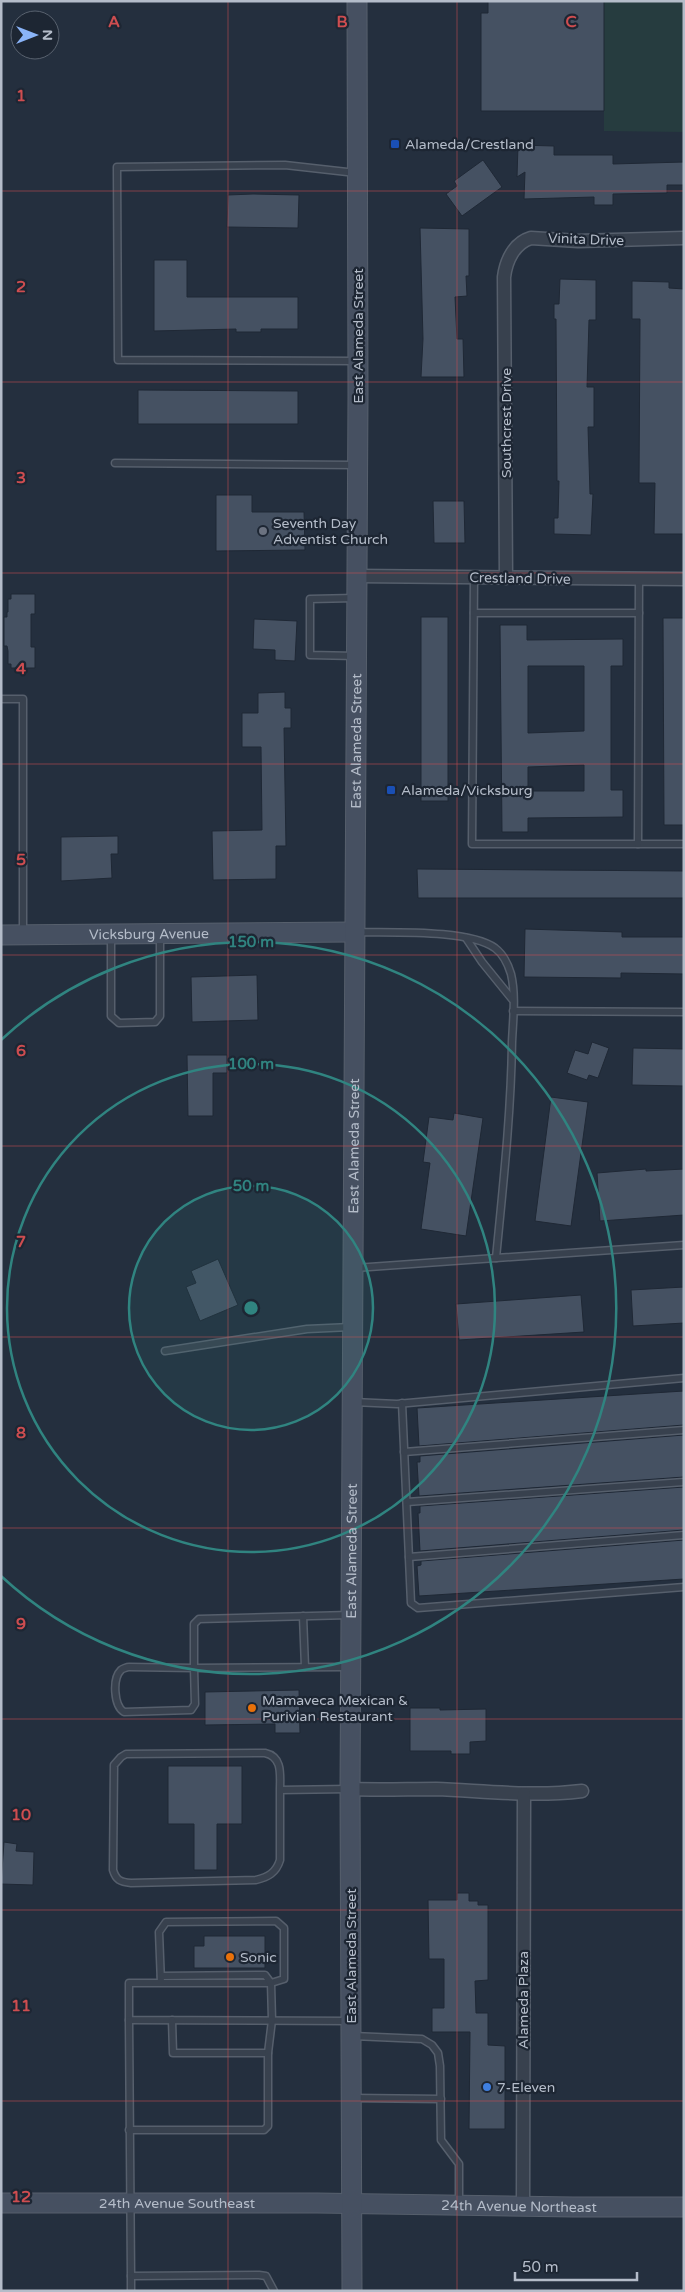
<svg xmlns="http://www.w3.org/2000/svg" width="685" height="2292" viewBox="0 0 685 2292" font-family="'Varela Round',sans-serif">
  <rect width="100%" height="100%" fill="#242f3e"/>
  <path fill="#263c3f" d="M604,1H684V132L604,131Z"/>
  <g fill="#455162" stroke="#1f2835" fill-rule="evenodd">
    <path d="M488,1H604V111H481V13H488Z"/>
    <path d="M518,145L554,146V155H613V164L684,162V185H667V193L613,194V205H594V197L524,199L525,172L517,177Z"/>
    <path d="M483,160L502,187L462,216L446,194L457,186L454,181Z"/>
    <path d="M253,194L299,195L298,228L227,227L228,195Z"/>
    <path d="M420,228L469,229V276H466L467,296L455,297L457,339H463L464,377H421L423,339Z"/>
    <path d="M154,260H187V297H298V329H261V332H236V329L154,331Z"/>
    <path d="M560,279L596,280V320H589L587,387H594V427H588L590,494H593L591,535L554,534V518H558L559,481H557L556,319H554V304H559Z"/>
    <path d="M632,281L669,282V288L684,289V534H654L655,483H639L640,319H632Z"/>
    <path d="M138,390L298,391V424H138Z"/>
    <path d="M216,495H252V512H304L305,550L216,551Z"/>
    <path d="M433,501H464L465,543H434Z"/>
    <path d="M11,594H35V614H31V647H35V668H11V664H8V651L7,646H4V617H7V612H8V599H11Z"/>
    <rect x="421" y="617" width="27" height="184"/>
    <path d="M663,618H684V825H664Z"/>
    <path d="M254,619L297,621L295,661L275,660V650L253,649Z"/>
    <path d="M500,625H527V640L623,639V666H611V790H623V817L528,818V832H502ZM528,666H584V731L528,733ZM584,765V791H528V767Z"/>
    <path d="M285,692V708H291V728H284L286,846H276V879L213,880L212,831L262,830L261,747H242V713H258V693Z"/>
    <path d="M118,836V854H111L112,878L61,881V837Z"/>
    <path d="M417,869L684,871V898H418Z"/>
    <path d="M525,929L622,932V937H684V974L621,973V978L524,977Z"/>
    <path d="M257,975L258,1020L192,1022L191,977Z"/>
    <path d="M592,1042L609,1048L598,1078L589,1075L587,1080L567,1073L575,1050L588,1054Z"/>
    <path d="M633,1048L684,1049V1086L632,1085Z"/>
    <path d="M187,1055H227V1073H213V1116H188Z"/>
    <path d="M551,1097L588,1102L571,1226L535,1221Z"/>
    <path d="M454,1113L483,1118L466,1236L421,1229L430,1163L423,1162L429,1117L453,1120Z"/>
    <path d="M646,1169V1171L684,1169V1215L600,1221L597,1173Z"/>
    <path d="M218,1259L238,1305L200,1321L186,1287L196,1283L191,1271Z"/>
    <path d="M684,1287V1323L633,1326L631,1290Z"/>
    <path d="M581,1295L584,1332L459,1340L456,1304Z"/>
    <path d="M684,1391V1425L419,1446L417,1408Z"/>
    <path d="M684,1435V1477L419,1496L417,1462H420V1456Z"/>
    <path d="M684,1487V1530L420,1551L418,1513H420V1506Z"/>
    <path d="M684,1540V1579L419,1596L417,1566L421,1565V1561Z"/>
    <path d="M299,1690L300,1733H275V1724L205,1725V1692Z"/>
    <path d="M410,1708H440V1710L486,1709V1741L470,1742V1754H451V1751H410Z"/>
    <path d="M168,1766H242V1824H217V1870H194V1824H168Z"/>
    <path d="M4,1842L17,1844L16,1851L34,1852L33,1885L1,1884Z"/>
    <path d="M457,1893H469V1901H478V1905H488V1980L475,1981L476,2013H488V2045L505,2046V2129H469L470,2032H432V2008H444V1959H429L428,1900H457Z"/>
    <path d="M204,1936H265V1968H194V1946H204Z"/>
  </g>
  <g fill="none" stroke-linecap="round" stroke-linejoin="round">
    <defs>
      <g id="lane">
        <path d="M355,361L118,360L117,167L285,165L356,173"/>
        <path d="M115,463L356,465"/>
        <path d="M474,578L472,844H684"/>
        <path d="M355,598L310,599V655L356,656"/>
        <path d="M474,613H639"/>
        <path d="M1,699H23V933"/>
        <path d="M638,844L639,579"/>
        <path d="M111,936V1016L119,1023L155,1022L160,1016V934"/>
        <path d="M466,938L482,962L512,999"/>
        <path d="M513,1011L684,1012"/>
        <path d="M496,1258L684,1245"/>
        <path d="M355,1268L496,1258C503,1186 511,1114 512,1042C513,1020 516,995 511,974C508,964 503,954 495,948C468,929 391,933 357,932"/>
        <path d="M165,1351L307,1329L351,1327"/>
        <path d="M353,1402L397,1404L684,1378"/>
        <path d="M402,1403L411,1603L418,1608L684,1587"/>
        <path d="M404,1452L684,1430"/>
        <path d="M407,1502L684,1482"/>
        <path d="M409,1557L684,1535"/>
        <path d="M303,1616L305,1667"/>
        <path d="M348,1667L194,1668L195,1704L191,1710L124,1712C114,1706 112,1679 121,1670C122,1669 127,1667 129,1667L194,1668V1624L199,1619L350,1615"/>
        <path d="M280,1790C280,1775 283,1757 265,1753L126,1754L121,1757L114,1765L113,1870C116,1880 120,1882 131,1883L256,1880C268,1877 276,1873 280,1860V1790L349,1789"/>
        <path d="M161,1983L159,1932L166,1922L276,1921L284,1928V1979L271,1983H129V2020L350,2021"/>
        <path d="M129,2020L131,2276L259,2275L266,2276L274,2291"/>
        <path d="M172,2020L173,2053H268"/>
        <path d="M353,2036L422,2039L432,2045L438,2053L440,2066L441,2140L459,2164V2203"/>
        <path d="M353,2098L441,2099"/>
        <path d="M129,2130H264L268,2126V2053L272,2020L271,1983L265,1975L161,1976"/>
        <path d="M131,2276V2291"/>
      </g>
      <g id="street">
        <path d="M357,576L684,579"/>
        <path d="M506,578L504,277C506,261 514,243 531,238L578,241L684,238"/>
        <path d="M350,1789C379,1790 407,1789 436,1789C485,1791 533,1797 582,1791"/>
        <path d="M523,2206L524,1794"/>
      </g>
      <g id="secondary">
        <path id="s1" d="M1,935L355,932"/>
        <path id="s2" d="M1,2203H317L573,2207H684"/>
        <path id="s3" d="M352,2291L350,1789L358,397L357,1"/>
      </g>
    </defs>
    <use href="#lane" stroke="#565f6c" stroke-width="9"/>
    <use href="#street" stroke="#565f6c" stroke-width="15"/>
    <use href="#secondary" stroke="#565f6c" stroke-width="21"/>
    <use href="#lane" stroke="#38414e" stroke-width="6"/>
    <use href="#street" stroke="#38414e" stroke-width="12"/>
    <use href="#secondary" stroke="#465061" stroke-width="19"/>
  </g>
  <path fill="none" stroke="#ce4d50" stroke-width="1" stroke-opacity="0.55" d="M228,1V2291M457,1V2291M1,191H684M1,382H684M1,573H684M1,764H684M1,955H684M1,1146H684M1,1337H684M1,1528H684M1,1719H684M1,1910H684M1,2101H684"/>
  <circle cx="251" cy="1308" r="122" fill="#308480" fill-opacity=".12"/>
  <g fill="none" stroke="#308480" stroke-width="2.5">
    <circle cx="251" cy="1308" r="122"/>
    <circle cx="251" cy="1308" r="244"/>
    <path d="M1 1040A366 366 0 1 1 1 1576"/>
  </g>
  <g fill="#1a4fb4" stroke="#1d2633" stroke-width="2">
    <rect x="390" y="139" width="10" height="10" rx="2.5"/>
    <rect x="386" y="785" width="10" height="10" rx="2.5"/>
  </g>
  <circle fill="#6b7280" stroke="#1d2633" stroke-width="2" cx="263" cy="531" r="5"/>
  <g fill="#e8710a" stroke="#1d2633" stroke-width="2">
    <circle cx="252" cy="1708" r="5"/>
    <circle cx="230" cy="1957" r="5"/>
  </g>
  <circle fill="#3f7fe0" stroke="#1d2633" stroke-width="2" cx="487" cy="2087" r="5"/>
  <g text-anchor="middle" stroke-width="4.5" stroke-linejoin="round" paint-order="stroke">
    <g font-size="14" fill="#b4bcc9" stroke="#1d2633" text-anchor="start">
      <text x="405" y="149">Alameda/Crestland</text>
      <text x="273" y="528">Seventh Day<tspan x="273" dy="16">Adventist Church</tspan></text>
      <text x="401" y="795">Alameda/Vicksburg</text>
      <text x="262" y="1705">Mamaveca Mexican &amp;<tspan x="262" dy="16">Purivian Restaurant</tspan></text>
      <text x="240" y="1962">Sonic</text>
      <text x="497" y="2092">7-Eleven</text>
    </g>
    <g font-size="14" fill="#b4bcc9" stroke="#1d2633">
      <text transform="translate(586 239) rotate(2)" y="5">Vinita Drive</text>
      <text transform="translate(358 336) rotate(-90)" y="5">East Alameda Street</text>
      <text transform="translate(506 423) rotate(-90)" y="5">Southcrest Drive</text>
      <text transform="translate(520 578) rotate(1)" y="5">Crestland Drive</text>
      <text dy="5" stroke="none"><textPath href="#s3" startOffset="1550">East Alameda Street</textPath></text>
      <text dy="5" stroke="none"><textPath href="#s1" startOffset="148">Vicksburg Avenue</textPath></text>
      <text dy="5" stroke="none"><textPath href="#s3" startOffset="1145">East Alameda Street</textPath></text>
      <text dy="5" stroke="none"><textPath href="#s3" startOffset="740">East Alameda Street</textPath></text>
      <text transform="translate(351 1956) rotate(-90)" y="5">East Alameda Street</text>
      <text transform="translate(523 2000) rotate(-90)" y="5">Alameda Plaza</text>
      <text dy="5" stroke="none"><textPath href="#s2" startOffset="176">24th Avenue Southeast</textPath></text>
      <text dy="5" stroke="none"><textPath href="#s2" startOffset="518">24th Avenue Northeast</textPath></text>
    </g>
  </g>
  <g font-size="16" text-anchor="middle" font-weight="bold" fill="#ce4d50" stroke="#1d2633" stroke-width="4.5" stroke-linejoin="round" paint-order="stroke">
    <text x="114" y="27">A</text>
    <text x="342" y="27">B</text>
    <text x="571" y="27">C</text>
    <text x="21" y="101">1</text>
    <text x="21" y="292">2</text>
    <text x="21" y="483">3</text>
    <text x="21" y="674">4</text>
    <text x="21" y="865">5</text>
    <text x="21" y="1056">6</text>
    <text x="21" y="1247">7</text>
    <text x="21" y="1438">8</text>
    <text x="21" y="1629">9</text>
    <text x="21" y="1820">10</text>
    <text x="21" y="2011">11</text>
    <text x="21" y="2202">12</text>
  </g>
  <circle cx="251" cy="1308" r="8" fill="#308480" stroke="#1d2633" stroke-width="2.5"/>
  <g font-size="15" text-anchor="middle" font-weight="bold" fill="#308480" stroke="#1d2633" stroke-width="4.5" stroke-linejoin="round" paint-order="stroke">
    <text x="251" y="947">150 m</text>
    <text x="251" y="1069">100 m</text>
    <text x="251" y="1191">50 m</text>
  </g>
  <rect width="685" height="2292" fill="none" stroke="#b4bcc9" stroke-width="5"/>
  <g transform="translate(35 35) rotate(90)"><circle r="24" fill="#1d2633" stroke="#59626f"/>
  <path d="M0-4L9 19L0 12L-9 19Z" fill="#8ab4f8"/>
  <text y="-8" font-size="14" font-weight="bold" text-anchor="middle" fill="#b4bcc9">N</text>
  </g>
  <path d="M515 2272v8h122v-8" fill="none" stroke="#b4bcc9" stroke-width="2.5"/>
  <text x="522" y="2272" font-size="15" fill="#b4bcc9" stroke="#1d2633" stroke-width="4" paint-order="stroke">50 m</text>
</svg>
